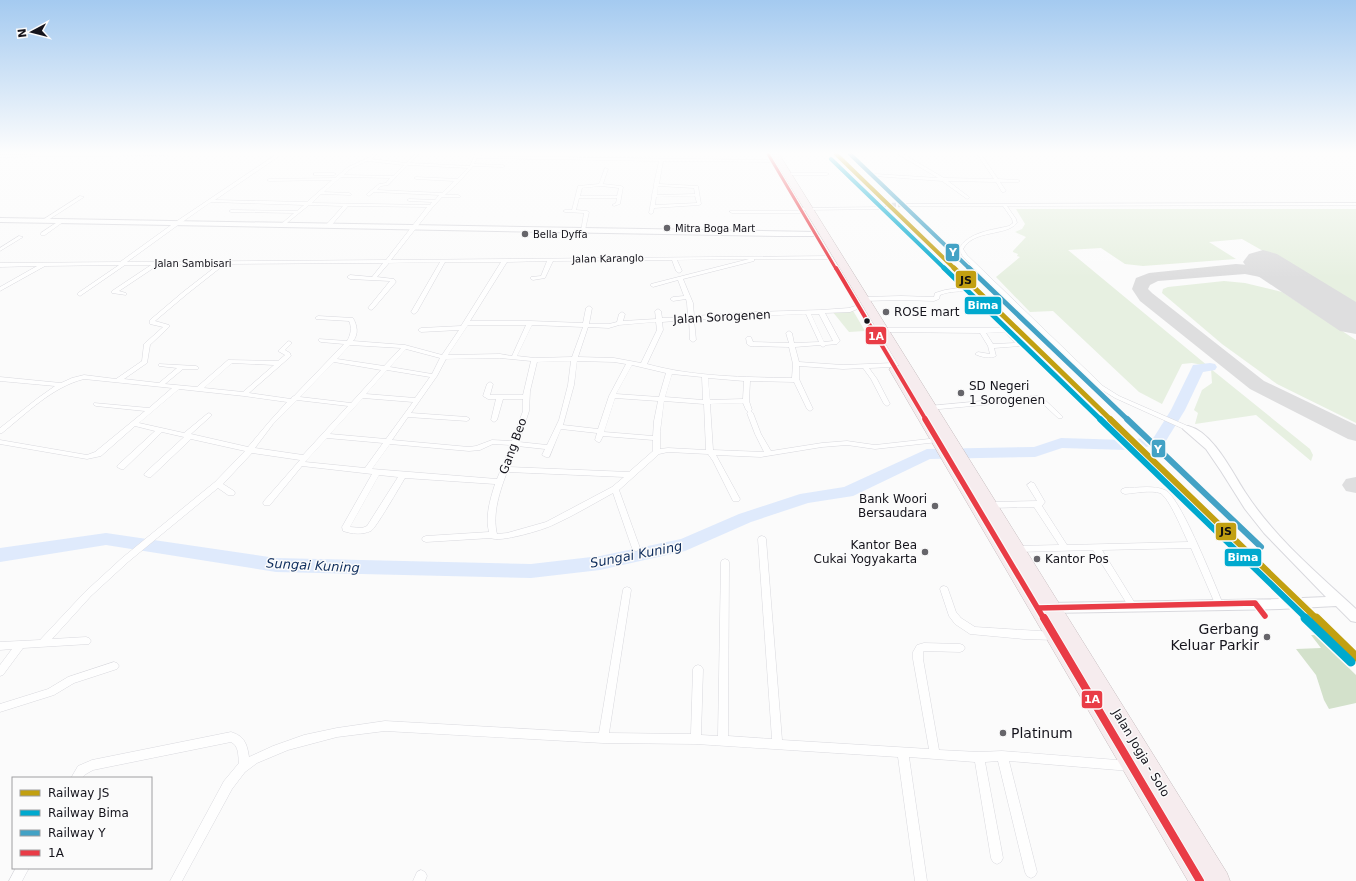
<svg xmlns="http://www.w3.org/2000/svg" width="1356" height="881" viewBox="0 0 1356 881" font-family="'DejaVu Sans',sans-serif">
  <rect width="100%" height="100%" fill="#fbfbfb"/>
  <g fill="#e7f0e1">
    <path d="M1016,209H1356V303L1285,260H1279L1242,239L1209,242L1236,259L1143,266L1125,264L1101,248L1068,250L1208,366L1192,363L1182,364L1162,404L1139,392L1053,311L1030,312L996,277L1020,257L1017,256L1018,254L1013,252V251L1026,237L1015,232L1022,229L1025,224Z"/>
    <path d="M1224,281L1245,283L1282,292L1356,340V423L1277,384L1222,344L1162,293L1163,289L1168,287Z"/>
    <path d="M852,309L865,331L849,332L832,311Z"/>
    <path d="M1211,369L1310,449L1313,455L1311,461L1256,415L1195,424L1198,413L1194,410L1202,390L1212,383Z"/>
  </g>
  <path fill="#d3e1cb" d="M1311,635H1315L1356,675V703L1329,709L1324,700L1316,675L1296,649L1321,648Z"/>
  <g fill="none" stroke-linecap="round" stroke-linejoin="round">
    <path fill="#dfeafc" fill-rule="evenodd" d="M1210,363L1215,364L1217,367L1215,370L1203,372L1185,410L1164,444L1126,450L1062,448L1035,457L930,459L853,496L808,503L751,522L685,551L600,570L531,578L276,572L106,545L0,562V548L106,533L276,558L531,564L600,556L681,539L739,514L800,494L844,487L927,449L1034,447L1061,438L1126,440L1154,437L1171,410L1193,365Z"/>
    <g fill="#dededf" fill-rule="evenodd">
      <path d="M1236,264C1254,265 1301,273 1311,288L1309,292L1303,293L1265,278L1245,274L1158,281L1150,285L1148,289L1152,293L1264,381L1356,425V441L1348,439L1250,389L1140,301L1132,289L1136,278L1149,273Z"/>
      <path d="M1356,477V493L1346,491L1342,485L1346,479Z"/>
    </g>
    <path fill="#dededf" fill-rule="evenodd" d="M1263,250L1277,254L1356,302V334L1340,331L1249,270L1243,262L1249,254Z"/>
    <path stroke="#d8d8da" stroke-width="4.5" stroke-dasharray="4.5 2" stroke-linecap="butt" d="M885,205H900"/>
    <defs>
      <g id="street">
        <path d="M55,154H170L168,155L0,157V155Z"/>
        <path d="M277,154H282L215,200L307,202L332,180L269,181L267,180L269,179L335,178L348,167L370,157L373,154H377L371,159L406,163L415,154H419L410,163L470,166L475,154H479L478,156L773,160L774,161L772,162L663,161L659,184L698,186L701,204L699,205L654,208L653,213L651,214L649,213L652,197L651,196L652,195L654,186L653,185L654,184L659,161L477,158L474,164L503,165L505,166L503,167L473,166L460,181L445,195H458L460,196V197H442L432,208L391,260L831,256V258L829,259H754V261L683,279L693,303L694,316L753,312L821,310L849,308L858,305L860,306V308L850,312L825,313L840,341L837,344L826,345L823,347L820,345L795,347L799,362L843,365L893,363L896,365L893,367L869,368L877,379L890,404L887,406L884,404L871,379L863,368L843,369L799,366V379L813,409L810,411L807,409L794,382L750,381L749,401L752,410L751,411L753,413L761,434L771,451L822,443L847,441L875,445L938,438L941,440L938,442L875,449L847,445L822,447L761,457L716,455L740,499L739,501H733L713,461L708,454L668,452L659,454L619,490L640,548L639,550L636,551L633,550L632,548L613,493C593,504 573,516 553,525C543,530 499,543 491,538L426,542L423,541L422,539L423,537L426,536L489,532C485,516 490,500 495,484L405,478C400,486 376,528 371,531C362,535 352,534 343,531L342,527L372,474L302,466L270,505H264L263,503L264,501L300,460L252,453L223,484L234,491L235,493L234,495H228L218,488L128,562L91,596L52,639L86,637L89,638L91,641L89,644L23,648L3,675L0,676V665L12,649L0,650V642L40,640L85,592L122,558L215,482L245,451L191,439L151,477H148L144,475L145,473L184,437L162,432L124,469H121L117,467L118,465L155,431L135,426L101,456L87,459L0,444V440L87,455L95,452L145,411L96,406L94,405L93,404L94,403L149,408L172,388L84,379C52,387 27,413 2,433H0V428L38,398L55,386L0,381V377L61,383L72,378L84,375L116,379L142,361L144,344L163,327L150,324V320L183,292L219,264L158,265L119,291L126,293V295L112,293V291L151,265H125L80,296L77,294L78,293L119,265L45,266L0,291V287L37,266L0,267V263L120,262L174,223ZM367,161L404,165L393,176L344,175L350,169ZM408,165L468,168L457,179L416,177L414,178L416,179L454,181L442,193L377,190L381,186L388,185ZM341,177L390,178L386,183L379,184L367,194V195L369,196L374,192L439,195L435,200L409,199L407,200L409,201L432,202L430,205L312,203L321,194L351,195V194L349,193L324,192ZM658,186L694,188L695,194L657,195ZM695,196L697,203L655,205L656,197ZM211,202L304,205L297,211L231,210L229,211L231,212L294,213L280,225V227H282L309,205L343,206L326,225V227H330L348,206L427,207L386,260L127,262L178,225ZM749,259L651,284L650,285L653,287L678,280L684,296L673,297L670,299L673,301L686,299L687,303L688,317L662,318L661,311L658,309L655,311L656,319L623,321L625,314L622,312L619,314L617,322L609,324H589L592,308L589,306L586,308L583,323L530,321H470L507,262L547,261L541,276L531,277V279L533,280L545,278L553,261L672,260L676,271L679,273L682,271L677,260ZM440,262L411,312L412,313L414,314L417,312L445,262H501L461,326L421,328L418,330L421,332L459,330L442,355L405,345L353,341C359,334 357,325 353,318L318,316L315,318L316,319L349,321C352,327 351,335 347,341L319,339V341L321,342L344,344L294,396L292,397L291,399L249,393L290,357L291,356L290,353L285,350L292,343L289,341L287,342L278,351L285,355L278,361L228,360L197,387L165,384L183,369H198L199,368L198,367L196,366L159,364L158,365L159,366L177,368L159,383L124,379L147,363L150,345L170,326L169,325L155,321L187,294L225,264L383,263L372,277L350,275L347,277L350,279L390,281L368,308L371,310L373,309L396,282L394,279L377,277L389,263ZM806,314L819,342L794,343L792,333L789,331L786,333L789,343L753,342L751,337H747L746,338L747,344L750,346L789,347L793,364L792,378C744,377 694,377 647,364L663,330L662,322L689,320L690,340L693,342L696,340L694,320L753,316ZM811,314H819L833,341L824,342ZM656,322L657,330L641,363L614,358L578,357L588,327L609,328L619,325ZM468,325H526L512,356L500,354L448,355ZM532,325L583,327L572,357L535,358L517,356ZM350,345L401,348L384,366L337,359ZM406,349L440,358L432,374L390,367ZM500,358L531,361L523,395H490L493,384L490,382L487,384L483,396L488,399H496L491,420L494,422L497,420L503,399H523V411L512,441L492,440L476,446L469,447L392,440L408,417L467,421L470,419L467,417L411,413L437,376L446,359ZM571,361L568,385L559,420L547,445L519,442L529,411L530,391L537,362ZM577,361L614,362L626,364L609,396L598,429L563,425L574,385ZM334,362L381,370L351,403L300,397ZM232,363L274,365L243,392L204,388ZM632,365L666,373L659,397L616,394ZM387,370L430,377L415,398L366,394ZM672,374L702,377L703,400L665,397ZM708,378L744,381L743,399L710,400ZM179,389L244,396L287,402L269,422L248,447L191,434L211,416L212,415L209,413L207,414L184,433L139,423ZM363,398L413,402L386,439L330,434ZM615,398L658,401L654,421L653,436L604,432ZM297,400L348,406L303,455L255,448L273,424ZM664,401L704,404L706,450L668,448L660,449V432ZM743,403L746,410L748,412L747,413L755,434L764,452L713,450L710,404ZM561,429L597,433L595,440L598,442H600L603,436L653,440V451L629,472L509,467L517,446L545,449L542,455L546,457H549ZM327,438L383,443L365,468L305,462ZM390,444L469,451L480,450L493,444L511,445L497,479L372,469ZM507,472L624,477L612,487L546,522L507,533L497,534C492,513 500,491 507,472ZM379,475L398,477L367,526L362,528L350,527Z"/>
        <path d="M898,154H903L944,178L994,179L977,154H981L998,179L1018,180L1020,181L1018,182H1000L1006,191L1004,192H1002L996,182L948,181L969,197V198L967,199L942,181L874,176L873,175L875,174L938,178Z"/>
        <path d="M605,168L608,169L603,184L621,186L623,187L620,204L614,206L612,205L616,203L617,198H579L576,210L587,211L589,212L585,230L581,231L584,213L565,212L563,211L565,210H572L578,186L599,184ZM601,186L619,188L617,196H580L582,188Z"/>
        <path d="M314,173H334L336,174L334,175H314Z"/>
        <path d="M786,173H827L829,174L827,175H786Z"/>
        <path d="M80,196L84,197L45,222L41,221Z"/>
        <path d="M1356,203V205L1007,206L1016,219L1017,223C1005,237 974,229 963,249L967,255L1103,386L1119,396L1190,427L1191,429L1188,431L1115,398L1099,388L963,257L959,249C968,232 992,230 1009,226L1013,223L1012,219L1003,206H900L898,205L900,204Z"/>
        <path d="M887,207H889V209L800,210L798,209L800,208Z"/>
        <path d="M730,211H802L804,212L802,213H732L730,212Z"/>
        <path d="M59,221L63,222L45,235H41V233Z"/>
        <path d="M19,236L23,237L0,251V248Z"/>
        <path d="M959,288L975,290L1020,342L1021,345L1020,346L994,348L996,356C991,359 980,357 975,354L978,352L990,354L988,346L980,333L882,332L879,330L882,328H1003L971,292C961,291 950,291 940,295L939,299L934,301L901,300L863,301L860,299L863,297L901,296L934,297L935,293L945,290ZM1005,332L1015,343L993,344L986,333Z"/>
        <path d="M1037,396L1044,399L1062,416L1063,417L1062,418H1058L1040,401L1036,400L929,410L926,408L929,406Z"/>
        <path d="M1031,482L1034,483L1045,502L1042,506L1067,545L1188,542C1183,532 1169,497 1160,493C1151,490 1135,493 1125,494L1122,493L1121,491L1122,489L1125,488C1137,488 1153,485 1165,490C1180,496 1215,585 1223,604L1222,606L1219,607L1216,606L1191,548L1102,550L1136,605L1135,607L1132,608L1129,607L1093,550L1017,552L1014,551L1013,549L1014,547L1017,546L1059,545L1034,507L989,508L986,507L985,505L986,503L989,502L1037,501L1027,485Z"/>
        <path d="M762,536L765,537L766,539L782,740L929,749L913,659V652L917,645L924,643L960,644L963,645L965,648L963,651L960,652L924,651L923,652V659L939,750L979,752L1002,751L1130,761L1134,762L1135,766L1134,770L1130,771L1009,761L1037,872L1035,876L1031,878L1027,876L1025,872L998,761L985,762L1003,858L1001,862L997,864L993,862L991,858L975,762L909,757L927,881H915L898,757L696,744L603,743L385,731L337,737L288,750L257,763L245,772L232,789L182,881H170L224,781L239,763C238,755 239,746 231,742L93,770L86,774L82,778H71L78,766L92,760L231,732C244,736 247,743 249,757L273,746L304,735L337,728L385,721L599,733L623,590L624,588L627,587L630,588L631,590L609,733L691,734L693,669L695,666L698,665L701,666L703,669L701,735L718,736L721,562L722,560L725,559L728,560L729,562L728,736L772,739L758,539L759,537Z"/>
        <path d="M944,586L947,587L948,589L956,612L961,618L975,627L1055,632L1058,633L1060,636L1058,639L1055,640L1024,639L970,634L955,624L949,616L940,589L941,587Z"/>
        <path d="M114,662L117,663L119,666L117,669L74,683L54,695L0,712V704L48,689L68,677Z"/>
        <path d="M16,868H29L22,881H9Z"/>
        <path d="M421,870L425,872L427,876L425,881H413L417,872Z"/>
      </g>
      <g id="secondary">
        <path d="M0,218L815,232L818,234L815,236H778L0,222Z"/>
        <path d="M1188,426C1213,432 1232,472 1245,492C1274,537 1317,573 1356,609V622L1351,621L1336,606L1280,609L1048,613L1044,612L1042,608L1044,604L1048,603L1280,599L1326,597L1264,533L1245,509L1221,471L1206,449L1183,429Z"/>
      </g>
      <path id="highway" d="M771,154H779L1227,873L1230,881H1188L889,369L891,367L899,366Z"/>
    </defs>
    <use href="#street" stroke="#d9d9de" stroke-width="1"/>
    <use href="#secondary" stroke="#d9d9de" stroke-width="2"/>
    <use href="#highway" stroke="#c6bdbf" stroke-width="1"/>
    <use href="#street" fill="#fefefe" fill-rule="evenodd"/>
    <use href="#secondary" fill="#fefefe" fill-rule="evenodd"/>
    <use href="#highway" fill="#f6ecee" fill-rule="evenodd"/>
    <defs>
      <path id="bus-1-far3" d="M768,154L836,269"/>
      <path id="bus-1-far2" d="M836,268L926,420"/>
      <g id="bus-1-far1">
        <path d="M925,419L1044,619"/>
        <path d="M1038,608L1255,603L1265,616"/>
      </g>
      <path id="bus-1" d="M1044,618L1200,881"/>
    </defs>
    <use href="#bus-1-far3" stroke="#fbfbfb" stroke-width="5"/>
    <use href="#bus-1-far2" stroke="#fbfbfb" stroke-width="6"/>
    <use href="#bus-1-far1" stroke="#fbfbfb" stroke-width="8"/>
    <use href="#bus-1" stroke="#fbfbfb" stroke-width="10"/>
    <use href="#bus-1-far3" stroke="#e93c46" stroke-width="3"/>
    <use href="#bus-1-far2" stroke="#e93c46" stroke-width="4"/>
    <use href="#bus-1-far1" stroke="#e93c46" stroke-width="5.5"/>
    <use href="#bus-1" stroke="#e93c46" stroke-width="8"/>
    <defs>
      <path id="rail-1-far3" d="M836,154L955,269"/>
      <path id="rail-1-far2" d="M954,268L1111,420"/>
      <path id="rail-1-far1" d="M1110,419L1317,619"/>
      <path id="rail-1" d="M1316,618L1356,657"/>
      <path id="rail-2-far3" d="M831,159L945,269"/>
      <path id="rail-2-far2" d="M944,268L1101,420"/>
      <path id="rail-2-far1" d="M1100,419L1307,619"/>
      <path id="rail-2" d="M1305,618L1351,662"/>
      <path id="rail-3-far2" d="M850,154L970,269"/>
      <path id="rail-3-far1" d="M969,268L1128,420"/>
      <path id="rail-3" d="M1127,419L1261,547"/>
    </defs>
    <use href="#rail-1-far3" stroke="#fbfbfb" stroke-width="6"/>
    <use href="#rail-1-far2" stroke="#fbfbfb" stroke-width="8"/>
    <use href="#rail-1-far1" stroke="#fbfbfb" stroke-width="10"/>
    <use href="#rail-1" stroke="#fbfbfb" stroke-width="12"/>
    <use href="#rail-2-far3" stroke="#fbfbfb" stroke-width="6"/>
    <use href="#rail-2-far2" stroke="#fbfbfb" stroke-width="8"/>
    <use href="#rail-2-far1" stroke="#fbfbfb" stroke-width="10"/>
    <use href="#rail-2" stroke="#fbfbfb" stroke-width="12"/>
    <use href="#rail-3-far2" stroke="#fbfbfb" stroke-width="6"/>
    <use href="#rail-3-far1" stroke="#fbfbfb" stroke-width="8"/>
    <use href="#rail-3" stroke="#fbfbfb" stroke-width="10"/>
    <use href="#rail-1-far3" stroke="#c2a011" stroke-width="4"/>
    <use href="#rail-1-far2" stroke="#c2a011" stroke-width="5"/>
    <use href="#rail-1-far1" stroke="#c2a011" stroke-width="6"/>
    <use href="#rail-1" stroke="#c2a011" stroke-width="9"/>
    <use href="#rail-2-far3" stroke="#00a9ce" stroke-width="4"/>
    <use href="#rail-2-far2" stroke="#00a9ce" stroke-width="5"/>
    <use href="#rail-2-far1" stroke="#00a9ce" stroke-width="6"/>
    <use href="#rail-2" stroke="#00a9ce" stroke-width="9"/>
    <use href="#rail-3-far2" stroke="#43a2c5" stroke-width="4"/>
    <use href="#rail-3-far1" stroke="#43a2c5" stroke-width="5"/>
    <use href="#rail-3" stroke="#43a2c5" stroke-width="6"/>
  </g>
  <linearGradient id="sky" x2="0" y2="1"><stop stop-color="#a4caf0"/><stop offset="0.55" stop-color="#fdfdfd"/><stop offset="1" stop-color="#fdfdfd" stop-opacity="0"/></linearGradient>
  <rect width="1356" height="278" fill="url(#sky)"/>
  <g fill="#66656a" stroke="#fbfbfb" stroke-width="1.5">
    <circle cx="667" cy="228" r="4"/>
    <circle cx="525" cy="234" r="4"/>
    <circle cx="886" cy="312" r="4"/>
    <circle cx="961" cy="393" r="4"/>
    <circle cx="935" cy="506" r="4"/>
    <circle cx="925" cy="552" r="4"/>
    <circle cx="1037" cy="559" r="4"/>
    <circle cx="1267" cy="637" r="4"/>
    <circle cx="1003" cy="733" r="4"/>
  </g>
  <circle fill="#15141c" stroke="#fbfbfb" stroke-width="1.5" cx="867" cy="321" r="3.5"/>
  <g text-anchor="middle" stroke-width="3" stroke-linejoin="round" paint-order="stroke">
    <g font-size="10" fill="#15141c" stroke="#fbfbfb" text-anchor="start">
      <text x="675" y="232">Mitra Boga Mart</text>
      <text x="533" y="238">Bella Dyffa</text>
    </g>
    <g font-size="10" fill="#15141c" stroke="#fbfbfb">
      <text transform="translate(608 258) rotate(-1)" y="4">Jalan Karanglo</text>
      <text x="193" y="267">Jalan Sambisari</text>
    </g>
    <g font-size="12" fill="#15141c" stroke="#fbfbfb" text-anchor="start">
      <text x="894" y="316">ROSE mart</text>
      <text x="969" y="390">SD Negeri<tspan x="969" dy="14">1 Sorogenen</tspan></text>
      <text x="927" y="503" text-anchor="end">Bank Woori<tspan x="927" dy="14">Bersaudara</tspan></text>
      <text x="917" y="549" text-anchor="end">Kantor Bea<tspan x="917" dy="14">Cukai Yogyakarta</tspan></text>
      <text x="1045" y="563">Kantor Pos</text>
    </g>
    <g font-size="12" fill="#15141c" stroke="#fbfbfb">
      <text transform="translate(722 317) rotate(-3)" y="4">Jalan Sorogenen</text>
      <text transform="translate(513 446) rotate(-70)" y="4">Gang Beo</text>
      <text transform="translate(1141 753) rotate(59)" y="4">Jalan Jogja - Solo</text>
    </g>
    <g font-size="13" font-style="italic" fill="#0e2d5d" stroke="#fbfbfb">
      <text transform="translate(636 554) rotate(-11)" y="5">Sungai Kuning</text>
      <text transform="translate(313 565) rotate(3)" y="5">Sungai Kuning</text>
    </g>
    <g font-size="14" fill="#15141c" stroke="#fbfbfb" text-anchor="end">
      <text x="1259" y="634">Gerbang<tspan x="1259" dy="16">Keluar Parkir</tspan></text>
      <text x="1011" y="738" text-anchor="start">Platinum</text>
    </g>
  </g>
  <g stroke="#fbfbfb" stroke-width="1.5">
    <rect x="945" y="243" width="15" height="19" rx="4" fill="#43a2c5"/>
    <rect x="955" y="270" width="22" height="19" rx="4" fill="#c2a011"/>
    <rect x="964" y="296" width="38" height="19" rx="4" fill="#00a9ce"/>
    <rect x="865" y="326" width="22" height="19" rx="4" fill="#e93c46"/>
    <rect x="1151" y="439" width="15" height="19" rx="4" fill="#43a2c5"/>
    <rect x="1215" y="522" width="22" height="19" rx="4" fill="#c2a011"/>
    <rect x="1224" y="548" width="38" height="19" rx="4" fill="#00a9ce"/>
    <rect x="1081" y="690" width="22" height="19" rx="4" fill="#e93c46"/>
  </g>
  <g font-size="11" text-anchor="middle" font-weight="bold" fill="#fff">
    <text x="953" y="256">Y</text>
    <text x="983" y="309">Bima</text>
    <text x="876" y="340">1A</text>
    <text x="1158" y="453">Y</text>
    <text x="1243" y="561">Bima</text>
    <text x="1092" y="703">1A</text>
  </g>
  <g font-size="11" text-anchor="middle" font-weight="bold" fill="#111">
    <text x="966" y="284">JS</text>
    <text x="1226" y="535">JS</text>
  </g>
  <rect x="12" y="777" width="140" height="92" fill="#fbfbfb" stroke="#9f9fa2"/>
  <rect x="20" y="790" width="20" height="6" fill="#c2a011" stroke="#9f9fa2"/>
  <text x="48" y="797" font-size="12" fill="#15141c">Railway JS</text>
  <rect x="20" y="810" width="20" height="6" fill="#00a9ce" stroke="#9f9fa2"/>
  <text x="48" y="817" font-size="12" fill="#15141c">Railway Bima</text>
  <rect x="20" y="830" width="20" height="6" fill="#43a2c5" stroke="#9f9fa2"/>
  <text x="48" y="837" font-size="12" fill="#15141c">Railway Y</text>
  <rect x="20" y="850" width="20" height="6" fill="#e93c46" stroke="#9f9fa2"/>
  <text x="48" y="857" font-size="12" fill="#15141c">1A</text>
  <g transform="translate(32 32) rotate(263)" stroke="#fbfbfb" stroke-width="3" paint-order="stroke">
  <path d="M0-3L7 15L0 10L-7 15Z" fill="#15141c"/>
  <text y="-6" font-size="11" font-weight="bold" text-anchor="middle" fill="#15141c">N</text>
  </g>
</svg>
